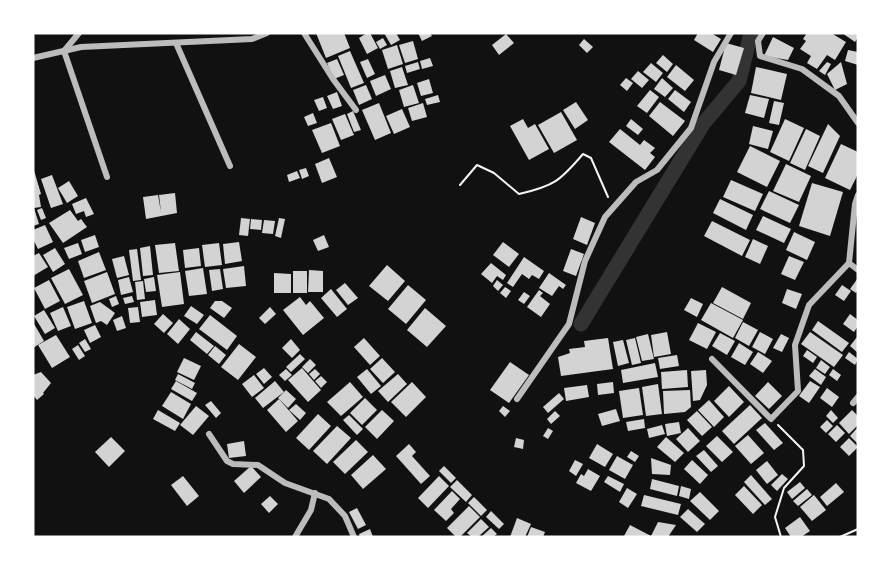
<svg xmlns="http://www.w3.org/2000/svg" width="891" height="570" viewBox="0 0 891 570" font-family="'Fira Sans',sans-serif">
  <rect width="100%" height="100%" fill="#111"/>
  <g fill="none" stroke-linecap="round" stroke-linejoin="round">
    <path stroke="#333" stroke-width="15" d="M581,324L703,124L739,81L751,33"/>
  </g>
  <g fill="#d3d3d3">
    <path d="M316,33H344L350,48L326,58Z"/>
    <path d="M367,33H370L378,48L367,54L359,38Z"/>
    <path d="M384,33H396L400,40L391,45Z"/>
    <path d="M418,33H430L432,36L422,41Z"/>
    <path d="M698,33H711L721,39L713,52L694,40Z"/>
    <path d="M807,33H831L846,42L835,60L827,55L817,69L807,63L811,56L800,49L806,41L803,39Z"/>
    <path d="M842,33H858V37L855,42Z"/>
    <path d="M506,34L514,43L499,55L492,45Z"/>
    <path d="M773,37L794,48L788,60L764,56Z"/>
    <path d="M383,38L387,45L380,49L376,42Z"/>
    <path d="M584,39L593,47L587,53L579,45Z"/>
    <path d="M413,41L418,59L405,63L399,45Z"/>
    <path d="M726,43L744,48L736,75L719,70Z"/>
    <path d="M397,45L403,64L388,69L382,50Z"/>
    <path d="M848,50L858,52V65L845,61Z"/>
    <path d="M350,51L364,83L351,88L338,56Z"/>
    <path d="M663,55L673,64L667,72L656,63Z"/>
    <path d="M430,58L433,66L422,69L420,61Z"/>
    <path d="M337,59L344,75L334,79L327,63Z"/>
    <path d="M368,59L375,74L367,78L360,62Z"/>
    <path d="M418,62L420,69L407,73L405,66Z"/>
    <path d="M827,62L831,64L825,75L819,71Z"/>
    <path d="M841,62L847,84L835,90L827,74Z"/>
    <path d="M651,63L663,73L656,82L643,72Z"/>
    <path d="M676,65L694,80L685,91L667,77Z"/>
    <path d="M402,67L408,85L395,88L390,71Z"/>
    <path d="M756,67L787,74L781,100L751,93Z"/>
    <path d="M638,71L649,80L642,88L631,79Z"/>
    <path d="M385,75L391,89L376,96L370,81Z"/>
    <path d="M626,78L633,83L627,91L620,85Z"/>
    <path d="M662,78L673,88L665,97L654,89Z"/>
    <path d="M429,79L433,93L421,96L417,83Z"/>
    <path d="M366,85L372,99L359,105L353,90Z"/>
    <path d="M413,85L419,103L404,107L399,90Z"/>
    <path d="M650,90L659,97L647,113L637,106Z"/>
    <path d="M675,90L691,102L684,112L668,99Z"/>
    <path d="M337,92L342,106L333,109L327,96Z"/>
    <path d="M438,95L440,102L427,105L425,99Z"/>
    <path d="M750,95L769,99L764,118L745,113Z"/>
    <path d="M323,97L327,108L319,111L314,100Z"/>
    <path d="M774,101L784,103L779,125L769,123Z"/>
    <path d="M576,102L588,120L575,129L563,110Z"/>
    <path d="M660,102L685,121L673,136L649,116Z"/>
    <path d="M379,103L391,133L375,140L362,110Z"/>
    <path d="M423,103L427,117L412,121L408,108Z"/>
    <path d="M402,109L410,127L394,134L386,116Z"/>
    <path d="M353,111L361,130L354,132L347,114Z"/>
    <path d="M561,112L577,140L554,153L538,125Z"/>
    <path d="M313,113L317,123L308,126L304,117Z"/>
    <path d="M345,114L354,135L341,140L332,119Z"/>
    <path d="M523,119L528,128L535,124L549,149L529,160L510,126Z"/>
    <path d="M631,119L643,129L638,135L626,126Z"/>
    <path d="M785,119L804,128L789,161L770,152Z"/>
    <path d="M331,123L340,146L322,153L312,130Z"/>
    <path d="M828,124L840,136L823,173L808,166Z"/>
    <path d="M753,126L773,131L768,149L749,144Z"/>
    <path d="M620,129L640,145L644,140L655,148L650,153L655,157L645,170L609,142Z"/>
    <path d="M806,129L820,136L805,170L790,163Z"/>
    <path d="M841,144L858,152V174L850,190L825,178Z"/>
    <path d="M750,146L780,161L767,187L737,172Z"/>
    <path d="M329,158L337,177L322,183L315,164Z"/>
    <path d="M786,164L811,176L799,202L773,191Z"/>
    <path d="M33,167L41,194L39,195L41,207L34,208L39,224L33,226Z"/>
    <path d="M306,168L309,176L302,179L299,170Z"/>
    <path d="M297,171L300,178L289,182L287,175Z"/>
    <path d="M52,175L63,204L51,208L41,179Z"/>
    <path d="M731,180L763,194L755,211L723,197Z"/>
    <path d="M69,181L78,196L67,203L58,188Z"/>
    <path d="M812,183L843,192L830,236L799,226Z"/>
    <path d="M769,191L799,205L790,223L760,209Z"/>
    <path d="M175,193L177,213L146,219L143,197L158,195L161,212L159,195Z"/>
    <path d="M86,198L94,214L86,217L84,211L76,214L72,204Z"/>
    <path d="M720,199L753,215L746,230L713,213Z"/>
    <path d="M42,208L46,218L41,220L37,210Z"/>
    <path d="M70,210L78,221L81,219L87,227L63,243L49,223Z"/>
    <path d="M763,216L791,229L784,243L756,230Z"/>
    <path d="M581,217L595,223L587,245L573,239Z"/>
    <path d="M241,218L250,219L248,236L239,235Z"/>
    <path d="M279,218L285,219L281,238L275,236Z"/>
    <path d="M251,219L262,220L261,230L250,229Z"/>
    <path d="M264,220L275,221L273,234L262,233Z"/>
    <path d="M712,221L750,240L742,256L704,236Z"/>
    <path d="M45,225L53,242L38,249L33,239V230Z"/>
    <path d="M794,232L815,242L807,260L786,250Z"/>
    <path d="M95,235L99,247L85,252L81,240Z"/>
    <path d="M324,235L329,247L318,251L313,240Z"/>
    <path d="M753,239L768,246L760,264L745,257Z"/>
    <path d="M239,242L242,261L225,264L223,244Z"/>
    <path d="M503,242L519,254L509,267L493,255Z"/>
    <path d="M78,243L82,254L69,259L64,248Z"/>
    <path d="M175,243L179,271L159,273L155,245Z"/>
    <path d="M219,243L222,265L205,267L202,245Z"/>
    <path d="M150,246L153,275L143,276L140,248Z"/>
    <path d="M55,248L65,264L53,272L43,255Z"/>
    <path d="M199,248L201,266L185,268L183,250Z"/>
    <path d="M137,249L141,280L133,281L129,250Z"/>
    <path d="M571,249L584,254L576,276L563,271Z"/>
    <path d="M99,252L106,270L84,278L78,261Z"/>
    <path d="M39,253L48,267L33,276V256Z"/>
    <path d="M124,256L129,275L117,278L112,259Z"/>
    <path d="M789,256L804,262L795,280L781,274Z"/>
    <path d="M524,257L544,271L539,279L532,275L529,279L522,274L513,287L507,283Z"/>
    <path d="M491,263L506,275L503,280L497,276L492,283L481,274Z"/>
    <path d="M387,265L405,281L388,301L369,286Z"/>
    <path d="M244,266L246,286L226,288L223,269Z"/>
    <path d="M203,268L207,294L189,296L185,271Z"/>
    <path d="M69,269L83,295L65,304L51,278Z"/>
    <path d="M220,269L223,289L212,291L209,270Z"/>
    <path d="M309,270L323,271V292H308Z"/>
    <rect x="293" y="271" width="14" height="22"/>
    <path d="M107,272L115,294L92,303L84,281Z"/>
    <path d="M180,272L184,304L162,307L157,275Z"/>
    <path d="M274,273L291,274V293H274Z"/>
    <path d="M549,273L566,285L563,289L559,286L552,296L539,288Z"/>
    <path d="M129,277L133,292L121,295L118,280Z"/>
    <path d="M154,277L156,291L146,292L144,279Z"/>
    <path d="M858,278V290L856,293L850,289Z"/>
    <path d="M49,280L60,301L45,309L34,288Z"/>
    <path d="M497,280L503,285L498,291L493,286Z"/>
    <path d="M143,281L145,299L137,300L135,282Z"/>
    <path d="M345,283L358,298L348,305L336,290Z"/>
    <path d="M408,285L426,300L406,324L388,309Z"/>
    <path d="M842,285L851,291L844,301L835,295Z"/>
    <path d="M505,287L511,291L506,298L500,293Z"/>
    <path d="M722,287L751,303L743,319L713,303Z"/>
    <path d="M331,289L347,309L337,317L321,298Z"/>
    <path d="M787,289L802,294L796,309L782,303Z"/>
    <path d="M539,290L543,293L540,296L550,304L541,317L527,307Z"/>
    <path d="M524,292L530,296L524,304L518,300Z"/>
    <path d="M116,296L119,304L112,307L109,299Z"/>
    <path d="M132,296L134,302L125,304L123,298Z"/>
    <path d="M300,297L306,305L310,301L324,318L303,335L283,310Z"/>
    <path d="M691,298L703,304L697,317L684,310Z"/>
    <path d="M155,300L157,315L142,317L140,302Z"/>
    <path d="M84,301L92,323L75,329L67,307Z"/>
    <path d="M215,301H222L232,308L224,318L210,308Z"/>
    <path d="M100,302L115,313L107,325L101,321L96,323L90,306Z"/>
    <path d="M711,303L743,320L733,338L701,320Z"/>
    <path d="M191,306L204,315L197,324L184,316Z"/>
    <path d="M63,307L71,326L58,331L50,313Z"/>
    <path d="M138,307L140,322L130,323L128,308Z"/>
    <path d="M270,307L276,314L265,324L259,318Z"/>
    <path d="M425,308L446,326L427,347L407,330Z"/>
    <path d="M44,310L55,328L45,334L34,316Z"/>
    <path d="M163,314L173,323L164,333L154,324Z"/>
    <path d="M850,314L858,320V326L854,332L843,324Z"/>
    <path d="M210,315L237,336L227,350L199,329Z"/>
    <path d="M122,316L126,328L117,331L113,320Z"/>
    <path d="M179,319L190,329L178,344L167,334Z"/>
    <path d="M818,321L849,343L842,352L812,330Z"/>
    <path d="M33,322L44,341L33,348Z"/>
    <path d="M743,322L758,330L749,346L735,338Z"/>
    <path d="M698,323L716,332L707,349L689,340Z"/>
    <path d="M95,325L101,337L90,343L84,330Z"/>
    <path d="M196,332L214,346L207,354L190,340Z"/>
    <path d="M667,332L671,354L654,357L651,335Z"/>
    <path d="M760,332L773,339L765,354L752,347Z"/>
    <path d="M810,332L843,355L834,367L801,344Z"/>
    <path d="M720,333L735,341L727,355L712,346Z"/>
    <path d="M648,334L654,359L642,361L636,337Z"/>
    <path d="M781,334L789,338L782,352L773,348Z"/>
    <path d="M56,335L70,357L52,368L38,345Z"/>
    <path d="M857,337L858,338V353L850,346Z"/>
    <path d="M364,338L380,356L370,365L354,347Z"/>
    <path d="M608,338L613,369L561,376L558,357L570,353L569,349L585,347L584,341Z"/>
    <path d="M635,338L641,363L632,365L626,340Z"/>
    <path d="M85,339L91,349L85,352L79,343Z"/>
    <path d="M291,339L300,350L292,358L282,348Z"/>
    <path d="M623,340L629,363L618,366L613,342Z"/>
    <path d="M739,343L753,352L745,365L731,357Z"/>
    <path d="M239,344L256,357L238,380L221,367Z"/>
    <path d="M78,345L85,356L79,360L72,349Z"/>
    <path d="M215,346L226,355L219,364L208,355Z"/>
    <path d="M807,350L817,357L813,363L803,356Z"/>
    <path d="M758,352L772,361L763,373L750,364Z"/>
    <path d="M849,352L858,359L855,365L845,358Z"/>
    <path d="M300,354L305,359L291,372L286,367Z"/>
    <path d="M677,355L679,366L660,369L658,358Z"/>
    <path d="M184,358L201,366L194,380L177,372Z"/>
    <path d="M382,358L395,372L383,383L370,369Z"/>
    <path d="M310,359L316,365L308,373L302,367Z"/>
    <path d="M821,360L830,367L825,374L816,368Z"/>
    <path d="M510,362L529,375L509,403L490,390Z"/>
    <path d="M655,363L658,377L623,383L621,370Z"/>
    <path d="M264,368L272,377L264,384L256,374Z"/>
    <path d="M302,368L321,390L308,402L288,380Z"/>
    <path d="M286,369L292,375L285,381L279,375Z"/>
    <path d="M315,369L320,374L314,380L309,374Z"/>
    <path d="M367,369L381,386L371,394L357,377Z"/>
    <path d="M815,369L826,377L821,385L809,376Z"/>
    <path d="M833,369L841,375L837,381L829,375Z"/>
    <path d="M687,370L688,387L662,389L661,372Z"/>
    <path d="M706,370L707,385L700,400L693,401L691,371Z"/>
    <path d="M41,372L51,383L43,393L44,394L37,400L33,395V375Z"/>
    <path d="M178,374L195,383L192,389L175,380Z"/>
    <path d="M398,374L407,384L388,402L378,391Z"/>
    <path d="M254,375L264,388L252,397L242,384Z"/>
    <path d="M321,376L327,382L321,388L315,381Z"/>
    <path d="M176,381L197,393L192,401L171,389Z"/>
    <path d="M275,381L284,392L263,408L255,398Z"/>
    <path d="M810,381L820,387L809,403L799,396Z"/>
    <path d="M350,382L363,397L341,416L327,402Z"/>
    <path d="M412,382L426,397L406,417L391,402Z"/>
    <path d="M613,382L614,393L598,395L597,384Z"/>
    <path d="M768,382L782,396L769,409L755,396Z"/>
    <path d="M658,384L662,414L646,416L642,387Z"/>
    <path d="M587,385L589,397L566,401L564,388Z"/>
    <path d="M729,386L744,402L729,417L714,401Z"/>
    <path d="M639,388L643,415L623,418L619,391Z"/>
    <path d="M827,388L839,397L832,407L820,398Z"/>
    <path d="M286,390L296,399L288,408L278,398Z"/>
    <path d="M690,390L691,407L685,412L664,414L663,391Z"/>
    <path d="M171,392L191,404L183,419L162,406Z"/>
    <path d="M559,393L564,399L548,413L543,407Z"/>
    <path d="M365,398L377,410L362,425L350,413Z"/>
    <path d="M279,399L298,421L286,432L267,410Z"/>
    <path d="M709,400L724,417L714,427L698,410Z"/>
    <path d="M211,401L221,413L216,418L205,405Z"/>
    <path d="M296,404L306,413L300,420L289,410Z"/>
    <path d="M750,405L762,418L734,444L722,431Z"/>
    <path d="M196,406L209,416L193,435L180,425Z"/>
    <path d="M503,406L510,411L505,417L499,411Z"/>
    <path d="M616,409L620,421L602,426L598,414Z"/>
    <path d="M158,410L180,423L175,431L153,419Z"/>
    <path d="M382,410L394,421L377,439L365,427Z"/>
    <path d="M831,410L838,418L833,423L826,416Z"/>
    <path d="M852,410L858,416V425L849,434L839,423Z"/>
    <path d="M555,411L560,416L551,424L547,419Z"/>
    <path d="M697,411L712,427L702,436L687,420Z"/>
    <path d="M318,414L331,426L309,450L296,438Z"/>
    <path d="M349,415L363,429L357,435L343,420Z"/>
    <path d="M644,419L645,428L628,431L626,422Z"/>
    <path d="M827,420L833,426L826,433L820,427Z"/>
    <path d="M679,422L681,433L667,436L665,424Z"/>
    <path d="M765,423L783,443L774,450L756,430Z"/>
    <path d="M662,425L665,434L649,438L647,429Z"/>
    <path d="M837,425L845,433L836,442L828,434Z"/>
    <path d="M337,426L351,438L327,464L313,451Z"/>
    <path d="M858,427V444L850,436Z"/>
    <path d="M548,428L553,431L548,439L543,436Z"/>
    <path d="M688,428L700,441L688,452L676,439Z"/>
    <path d="M748,435L764,453L751,464L735,446Z"/>
    <path d="M717,436L733,452L722,462L706,446Z"/>
    <path d="M111,437L125,451L109,467L95,452Z"/>
    <path d="M666,437L684,453L675,462L657,447Z"/>
    <path d="M516,438L524,440L523,449L514,447Z"/>
    <path d="M849,438L858,447L849,456L840,447Z"/>
    <path d="M356,440L368,452L345,474L333,462Z"/>
    <path d="M244,441L246,456L229,458L227,444Z"/>
    <path d="M409,444L416,452L412,456L430,476L421,484L396,456Z"/>
    <path d="M597,444L613,454L605,467L589,458Z"/>
    <path d="M704,450L718,466L711,472L696,456Z"/>
    <path d="M631,451L639,456L635,462L627,457Z"/>
    <path d="M373,455L386,469L363,489L351,475Z"/>
    <path d="M617,456L633,465L625,479L609,470Z"/>
    <path d="M651,458L671,465L670,475L652,474Z"/>
    <path d="M575,460L583,464L576,476L569,471Z"/>
    <path d="M692,460L708,475L700,484L684,469Z"/>
    <path d="M767,461L778,475L767,484L756,470Z"/>
    <path d="M251,466L261,477L244,493L234,481Z"/>
    <path d="M444,466L456,478L451,483L439,471Z"/>
    <path d="M588,469L600,476L591,491L576,483L581,474L584,476Z"/>
    <path d="M782,474L788,479L777,491L771,485Z"/>
    <path d="M751,475L772,499L765,505L744,482Z"/>
    <path d="M183,476L199,496L187,506L171,485Z"/>
    <path d="M439,476L449,486L428,508L418,498Z"/>
    <path d="M608,476L624,484L620,492L604,482Z"/>
    <path d="M652,479L679,486L677,496L650,489Z"/>
    <path d="M457,480L472,495L466,502L450,487Z"/>
    <path d="M800,482L805,488L792,499L787,492Z"/>
    <path d="M836,483L844,492L827,506L820,497Z"/>
    <path d="M681,486L691,489L689,499L679,496Z"/>
    <path d="M744,486L762,505L753,514L735,495Z"/>
    <path d="M627,488L637,494L628,508L619,502Z"/>
    <path d="M807,489L812,495L798,506L793,501Z"/>
    <path d="M452,491L460,499L451,509L454,513L446,521L434,510Z"/>
    <path d="M700,492L719,511L710,520L690,501Z"/>
    <path d="M644,495L681,504L678,515L641,506Z"/>
    <path d="M814,495L826,510L812,521L800,507Z"/>
    <path d="M270,496L278,504L269,513L261,504Z"/>
    <path d="M474,497L487,510L481,516L468,503Z"/>
    <path d="M469,506L480,517L460,537H456L447,528Z"/>
    <path d="M357,508L366,525L358,529L349,512Z"/>
    <path d="M688,509L705,524L697,532L680,517Z"/>
    <path d="M491,511L504,524L499,529L486,517Z"/>
    <path d="M800,517L810,531L801,537H791L785,528Z"/>
    <path d="M517,518L531,524L525,537H510Z"/>
    <path d="M481,519L489,527L478,537H472L467,533Z"/>
    <path d="M658,522L676,525L668,537L624,536L630,525L651,536Z"/>
    <path d="M531,527L545,532L543,537H527Z"/>
    <path d="M491,528L497,534L493,537H481Z"/>
    <path d="M370,529L373,537H360L359,534Z"/>
  </g>
  <g fill="none" stroke-linecap="round" stroke-linejoin="round">
    <g stroke="#f5f5f5" stroke-width="2">
      <path d="M460,185L477,165L494,173L519,194C554,186 560,181 583,154L591,158L608,197"/>
      <path d="M778,425L803,450L804,466L784,488L775,517L781,537"/>
      <path d="M840,537L858,529"/>
    </g>
    <g stroke="#bcbcbc" stroke-width="6">
      <path d="M79,33L64,51L107,177"/>
      <path d="M304,33L333,79L356,110"/>
      <path d="M763,33L758,41L760,56L802,69L839,96L858,123"/>
      <path d="M176,43L230,166"/>
      <path d="M33,58L81,47L252,39L267,33"/>
      <path d="M849,263L858,270"/>
      <path d="M712,359L771,419L798,391L795,345L809,305L849,263L855,204L858,195"/>
      <path d="M517,399L569,324L585,261L605,217L636,182L657,170L691,128L714,62L731,33"/>
      <path d="M853,403L858,397"/>
      <path d="M209,434L227,461L233,464L258,465L285,483L329,499L345,516L354,537"/>
      <path d="M295,537L311,510L315,493"/>
    </g>
  </g>
  <rect width="891" height="570" fill="none" stroke="#ffffff" stroke-width="69"/>
</svg>
